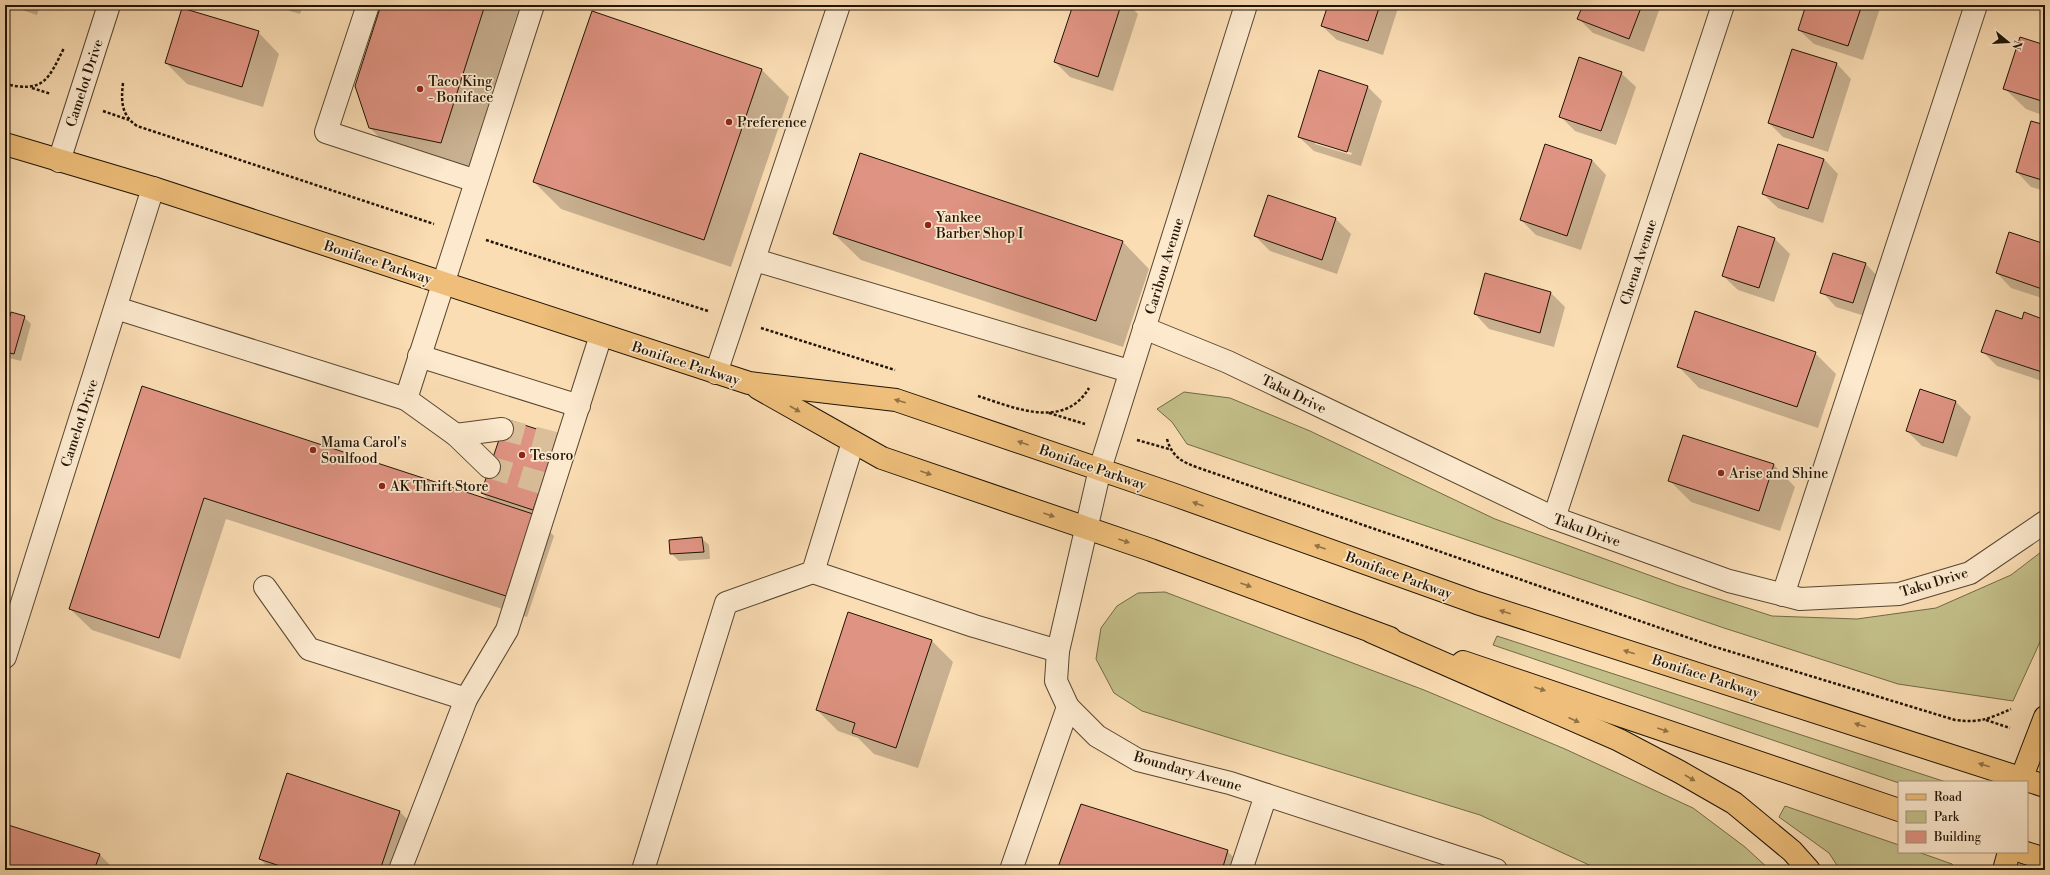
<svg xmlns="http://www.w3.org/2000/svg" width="2050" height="875" viewBox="0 0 2050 875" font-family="'Libre Bodoni',serif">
  <rect width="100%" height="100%" fill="#fbddb4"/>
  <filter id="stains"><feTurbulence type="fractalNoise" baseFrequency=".005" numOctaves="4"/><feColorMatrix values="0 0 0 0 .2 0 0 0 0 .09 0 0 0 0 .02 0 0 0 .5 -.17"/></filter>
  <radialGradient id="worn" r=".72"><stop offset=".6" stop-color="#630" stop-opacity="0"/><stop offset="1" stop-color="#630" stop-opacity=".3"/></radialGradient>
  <g fill="#c3bf89" stroke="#726a46">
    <path d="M1184,392L1230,398L1310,431L1495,519L1679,586L1772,616L1857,619L1936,608L2011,575L2045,549V631L2013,701L1898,684L1724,628L1187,444L1172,422L1157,409Z"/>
    <path d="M1165,592L1424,690L1565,749L1693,808L1745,847L1770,870H1600L1480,815L1142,711L1114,693L1096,659L1101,628L1117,606L1138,593Z"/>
    <path d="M1497,636L1946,782L1899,783L1493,645Z"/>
    <path d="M1785,806L1899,845V852H1918L1952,864L1955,870H1840L1829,853L1779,817Z"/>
  </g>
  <g fill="#0003" fill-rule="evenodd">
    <path d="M7,5H40L37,15Z"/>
    <path d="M270,5H303L300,14Z"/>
    <path d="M382,5H520L468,169L397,155L370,128Z"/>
    <path d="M1074,5H1129L1138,14L1113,91L1070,77L1055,62Z"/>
    <path d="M1329,5H1399L1383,55L1337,40L1322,26Z"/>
    <path d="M1584,5H1661L1644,52L1593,33L1579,19Z"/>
    <path d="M1807,5H1881L1863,60L1814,44L1799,30Z"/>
    <path d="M592,12L762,70L789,97L731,267L561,209L534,182Z"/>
    <path d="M258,32L279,54L263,107L187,84L166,63Z"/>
    <path d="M2045,46V116L2026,109L2004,88Z"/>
    <path d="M1792,50L1837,64L1851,79L1828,152L1783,137L1769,123Z"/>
    <path d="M1621,73L1636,87L1616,145L1575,131L1560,116Z"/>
    <path d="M1367,86L1382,101L1361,166L1314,151L1299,137ZM1315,141L1352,153L1351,155L1315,144Z"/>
    <path d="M2045,126V191L2031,187L2017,172Z"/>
    <path d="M1824,159L1838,174L1823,223L1778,208L1763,194Z"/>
    <path d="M1592,160L1606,175L1581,250L1536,235L1521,220Z"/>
    <path d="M1269,196L1336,219L1351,234L1337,274L1270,251L1255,236Z"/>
    <path d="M1739,227L1775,239L1790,254L1774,302L1738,290L1723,276Z"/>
    <path d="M834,234L1123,242L1149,269L1123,347L861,260Z"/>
    <path d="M2045,245V299L2011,288L1997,273Z"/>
    <path d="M1834,254L1866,264L1880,279L1868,317L1836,307L1822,292Z"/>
    <path d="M1550,292L1565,307L1554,347L1489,329L1475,314Z"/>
    <path d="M24,317L31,324L21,361L9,358L5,354V337Z"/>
    <path d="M2022,320L2045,321V382L1997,366L1983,352Z"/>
    <path d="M1815,353L1836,374L1818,428L1699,388L1678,366Z"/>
    <path d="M142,388L490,501L482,493L557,437L540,516L532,514L554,536L527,617L226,519L180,659L92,630L70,609ZM528,526L506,601L504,600Z"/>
    <path d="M1921,391L1956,402L1971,417L1957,457L1922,446L1907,431Z"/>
    <path d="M1774,465L1795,487L1780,531L1691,502L1670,481Z"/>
    <path d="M701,538L709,545L710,559L679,561L671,553Z"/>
    <path d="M849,614L932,641L953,662L918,768L874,754L858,738L838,731L817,710Z"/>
    <path d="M400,812L421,833L408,870H271L260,859Z"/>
    <path d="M5,825L99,854L115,870H5Z"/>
    <path d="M1227,851L1247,870H1058Z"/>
  </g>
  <g fill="#df9382" stroke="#201404">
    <path d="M381,5H485L441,143L369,128L355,86Z"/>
    <path d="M1073,5H1121L1098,77L1054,62Z"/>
    <path d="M1328,5H1380L1368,41L1321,26Z"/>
    <path d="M1583,5H1642L1629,39L1577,19Z"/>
    <path d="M1806,5H1862L1848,46L1798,30Z"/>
    <path d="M182,8L259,31L242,87L165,63Z"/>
    <path d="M592,11L762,69L704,240L533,182Z"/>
    <path d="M2020,37L2045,45V102L2003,89Z"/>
    <path d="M1792,49L1837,63L1813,138L1768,123Z"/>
    <path d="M1579,57L1622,72L1601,131L1559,117Z"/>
    <path d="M1319,70L1368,86L1347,152L1298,137Z"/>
    <path d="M2031,121L2045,125V181L2016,172Z"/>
    <path d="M1545,144L1592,160L1567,236L1520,220Z"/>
    <path d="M1778,144L1824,159L1808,209L1762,194Z"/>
    <path d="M860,153L1123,241L1096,321L833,234Z"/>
    <path d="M1268,195L1336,218L1322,260L1254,236Z"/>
    <path d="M1738,226L1775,238L1759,288L1722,276Z"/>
    <path d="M2009,232L2045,244V290L1996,273Z"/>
    <path d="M1833,253L1866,263L1853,303L1820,293Z"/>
    <path d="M1485,273L1551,292L1540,333L1474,314Z"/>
    <path d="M1996,310L2022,319L2024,312L2045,320V373L1981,352Z"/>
    <path d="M1695,311L1816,352L1797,407L1677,367Z"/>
    <path d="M11,312L25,316L14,354L5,352V334Z"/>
    <path d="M142,386L533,514L506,596L204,498L159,638L69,609Z"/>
    <path d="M1920,389L1956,401L1943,443L1906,431Z"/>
    <path d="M506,419L558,436L533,510L481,493Z"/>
    <path d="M1683,435L1774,464L1759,511L1668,481Z"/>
    <path d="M702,537L704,552L670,554L669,540Z"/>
    <path d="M848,612L932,640L896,748L852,733L855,723L816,710Z"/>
    <path d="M287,773L400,811L380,870H292L259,859Z"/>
    <path d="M1081,804L1228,850L1222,870H1057Z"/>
    <path d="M5,824L100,854L94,870H5Z"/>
  </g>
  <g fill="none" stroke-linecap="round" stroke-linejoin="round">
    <g stroke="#dabf9a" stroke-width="22" stroke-dasharray="22 11" stroke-linecap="butt">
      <path d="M502,429L555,443"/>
      <path d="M489,467L542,483"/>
    </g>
    <defs>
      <g id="minor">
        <path d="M368,5L326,132L476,181"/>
        <path d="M1246,5L1100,469L1058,651L1056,681L1068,707L1097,736L1138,760L1230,783L1496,870"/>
        <path d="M59,161L109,5"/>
        <path d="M755,260L1129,371"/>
        <path d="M116,308L406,399L533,5"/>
        <path d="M1144,328L1228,362L1554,518L1729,581L1800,599L1899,594L1970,573L2045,522"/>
        <path d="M419,356L579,406"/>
        <path d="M716,373L839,5"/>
        <path d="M406,399L456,435"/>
        <path d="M489,467L456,435L502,429"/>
        <path d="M1554,518L1723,5"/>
        <path d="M813,572L974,626L1058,651"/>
        <path d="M265,587L309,649L466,699L507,630L601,335"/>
        <path d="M1783,595L1976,5"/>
        <path d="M5,657L153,188"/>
        <path d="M400,870L466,699"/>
        <path d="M643,870L726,603L813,572L853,442"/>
        <path d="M1011,870L1068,707"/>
        <path d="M1241,870L1266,795"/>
      </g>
      <g id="major">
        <path d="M5,144L153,188L749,383L896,400L1172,494L1477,603L2045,786"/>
        <path d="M758,388L882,458L1151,550L1390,638"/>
        <path d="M1463,662L1899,810"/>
        <path d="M2023,852L2045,859"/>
      </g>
      <g id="highway">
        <path d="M1372,632L1619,740L1680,772L1734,803L1792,851L1809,870"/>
        <path d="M2020,782L2045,717"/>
        <path d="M2004,870L2009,852"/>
      </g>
    </defs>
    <use href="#minor" stroke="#574630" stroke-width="24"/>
    <use href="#major" stroke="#201404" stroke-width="24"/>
    <use href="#highway" stroke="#201404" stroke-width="24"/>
    <g stroke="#201404" stroke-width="2.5" stroke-dasharray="3 2" stroke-linecap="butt">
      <path d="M123,83C121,101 121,115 137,126L434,224"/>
      <path d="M5,84C44,93 48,80 64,48"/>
      <path d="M32,88L51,94"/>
      <path d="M103,111L129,120"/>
      <path d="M486,240L708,311"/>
      <path d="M761,328L895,370"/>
      <path d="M978,396C1015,408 1064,430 1089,388"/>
      <path d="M1049,413L1085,424"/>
      <path d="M1167,439C1172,457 1182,462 1199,468L1712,646L1955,720C1981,723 1988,719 2011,709"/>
      <path d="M1137,440L1169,449"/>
      <path d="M1986,720L2010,728"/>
    </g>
    <use href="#minor" stroke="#fce9ce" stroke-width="22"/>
    <use href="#major" stroke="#eebe7a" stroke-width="22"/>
    <use href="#highway" stroke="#eebe7a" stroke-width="22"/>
  </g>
  <defs><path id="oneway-solid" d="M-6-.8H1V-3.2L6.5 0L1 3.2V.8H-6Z"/></defs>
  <g fill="#917245">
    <use href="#oneway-solid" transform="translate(900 401) rotate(-164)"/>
    <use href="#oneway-solid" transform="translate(795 409) rotate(30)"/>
    <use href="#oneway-solid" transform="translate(1023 443) rotate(-161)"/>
    <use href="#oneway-solid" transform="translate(926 473) rotate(19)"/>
    <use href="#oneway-solid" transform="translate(1198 504) rotate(-160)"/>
    <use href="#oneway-solid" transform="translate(1049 515) rotate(19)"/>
    <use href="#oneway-solid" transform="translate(1124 541) rotate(19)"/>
    <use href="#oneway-solid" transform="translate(1320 547) rotate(-160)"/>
    <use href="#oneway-solid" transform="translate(1246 585) rotate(20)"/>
    <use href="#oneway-solid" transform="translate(1505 612) rotate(-162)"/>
    <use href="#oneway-solid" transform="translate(1629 652) rotate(-162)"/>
    <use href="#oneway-solid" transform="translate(1540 689) rotate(19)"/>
    <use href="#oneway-solid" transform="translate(1574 720) rotate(24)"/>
    <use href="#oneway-solid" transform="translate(1860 725) rotate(-162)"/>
    <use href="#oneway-solid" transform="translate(1663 730) rotate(19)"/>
    <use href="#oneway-solid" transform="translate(1984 765) rotate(-162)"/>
    <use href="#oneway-solid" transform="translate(1690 778) rotate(30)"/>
  </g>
  <g fill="#8f2418" stroke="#fce9ce" stroke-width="1.5">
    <circle cx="420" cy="89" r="4"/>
    <circle cx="729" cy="122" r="4"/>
    <circle cx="928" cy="225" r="4"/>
    <circle cx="313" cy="450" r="4"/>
    <circle cx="522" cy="455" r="4"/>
    <circle cx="1721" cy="473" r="4"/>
    <circle cx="382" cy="486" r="4"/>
  </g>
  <g text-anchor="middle" stroke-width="3.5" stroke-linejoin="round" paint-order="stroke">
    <g font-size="14" fill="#201404" stroke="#fce9ce" text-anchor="start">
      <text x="428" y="86">Taco King<tspan x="428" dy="16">- Boniface</tspan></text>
      <text x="737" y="127">Preference</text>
      <text x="936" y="222">Yankee<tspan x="936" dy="16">Barber Shop I</tspan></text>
      <text x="321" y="447">Mama Carol's<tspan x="321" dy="16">Soulfood</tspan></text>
      <text x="530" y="460">Tesoro</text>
      <text x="1729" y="478">Arise and Shine</text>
      <text x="390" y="491">AK Thrift Store</text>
    </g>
    <g font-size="14" fill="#201404" stroke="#fce9ce">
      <text transform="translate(84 83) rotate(-72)" y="5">Camelot Drive</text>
      <text transform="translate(378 262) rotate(18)" y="5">Boniface Parkway</text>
      <text transform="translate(1638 262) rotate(-72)" y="5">Chena Avenue</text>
      <text transform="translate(1164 266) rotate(-73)" y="5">Caribou Avenue</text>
      <text transform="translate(686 363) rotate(18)" y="5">Boniface Parkway</text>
      <text transform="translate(1294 394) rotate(26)" y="5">Taku Drive</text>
      <text transform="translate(79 423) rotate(-72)" y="5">Camelot Drive</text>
      <text transform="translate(1093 467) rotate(19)" y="5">Boniface Parkway</text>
      <text transform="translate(1587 530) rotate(20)" y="5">Taku Drive</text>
      <text transform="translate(1399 575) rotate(20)" y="5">Boniface Parkway</text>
      <text transform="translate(1934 582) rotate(-17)" y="5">Taku Drive</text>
      <text transform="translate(1706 676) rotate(18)" y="5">Boniface Parkway</text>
      <text transform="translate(1188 771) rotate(16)" y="5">Boundary Aveune</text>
    </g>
  </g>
  <rect width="2050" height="875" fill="none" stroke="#fbddb4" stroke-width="20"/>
  <rect x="6" y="6" width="2038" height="863" fill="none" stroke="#201404" stroke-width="2"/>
  <rect x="10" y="10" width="2030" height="855" fill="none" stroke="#201404"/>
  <rect x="1898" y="781" width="130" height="72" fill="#fce9ce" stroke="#a4947d"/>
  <rect x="1906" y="794" width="20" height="6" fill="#eebe7a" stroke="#a4947d"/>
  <text x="1934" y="801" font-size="12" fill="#201404">Road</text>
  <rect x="1906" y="811" width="20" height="12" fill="#c3bf89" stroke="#a4947d"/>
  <text x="1934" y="821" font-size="12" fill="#201404">Park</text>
  <rect x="1906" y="831" width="20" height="12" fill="#df9382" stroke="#a4947d"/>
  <text x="1934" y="841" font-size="12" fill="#201404">Building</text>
  <g transform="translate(2008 42) rotate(108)" stroke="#fce9ce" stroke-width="3" paint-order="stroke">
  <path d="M0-3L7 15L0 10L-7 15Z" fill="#201404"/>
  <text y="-6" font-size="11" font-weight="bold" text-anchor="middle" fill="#201404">N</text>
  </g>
  <rect width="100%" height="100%" filter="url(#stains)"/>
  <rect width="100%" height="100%" fill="url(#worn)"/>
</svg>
